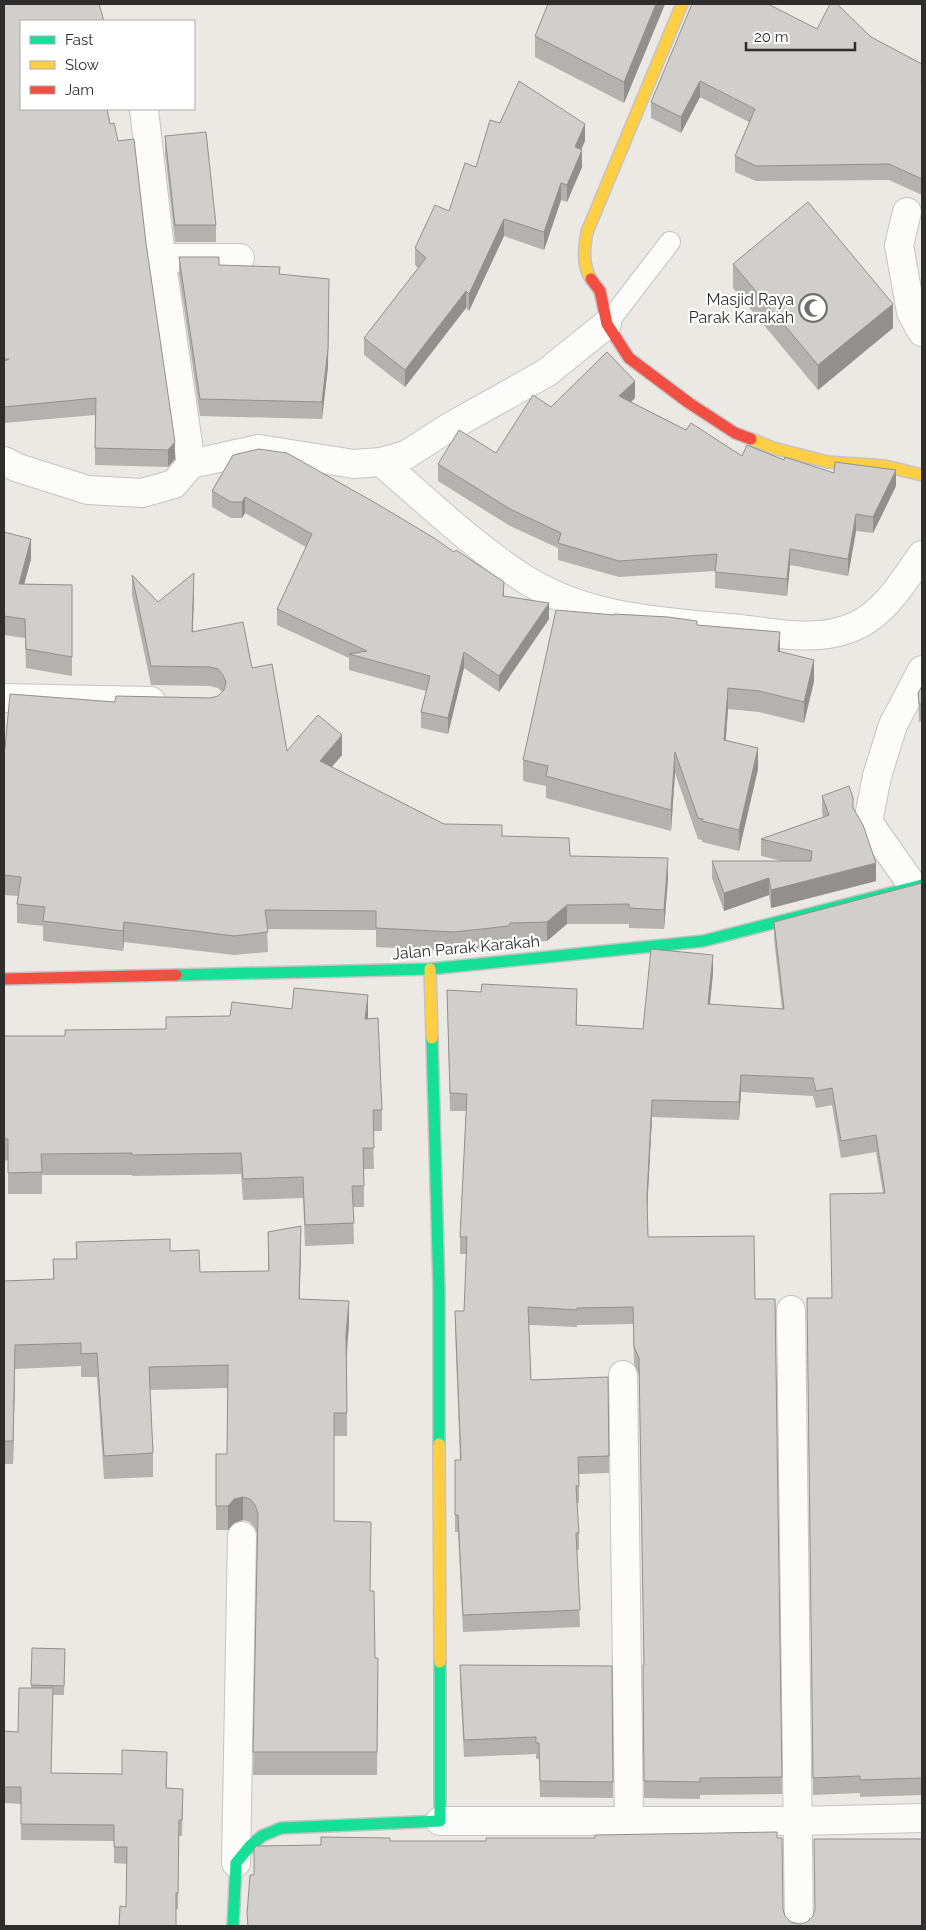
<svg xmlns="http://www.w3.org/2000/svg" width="926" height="1930" viewBox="0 0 926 1930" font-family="Raleway,sans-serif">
  <rect width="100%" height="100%" fill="#ece8e4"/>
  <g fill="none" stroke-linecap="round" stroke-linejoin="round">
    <defs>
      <path id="lane" d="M607,324L670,242"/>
      <g id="street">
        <path d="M144,109L161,258"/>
        <path d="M907,212L899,245L911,312L922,332"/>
        <path d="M4,461L18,468L88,490L142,493L174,484L191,464L259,449L354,464L381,462L406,455L448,428L546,373L607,324"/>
        <path d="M381,462C428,502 476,549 528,581C592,620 668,622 740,629C775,633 812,641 845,630C882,619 901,584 922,555"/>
        <path d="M191,464L161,258H240"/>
        <path d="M4,698L151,701"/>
        <path d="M913,886L868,822L877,776L893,725L922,670"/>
        <path d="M791,1310L799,1926"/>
        <path d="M623,1375L629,1820"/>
        <path d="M440,1821H798L922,1818"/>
        <path d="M236,1863L242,1536"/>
      </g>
      <g id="fast">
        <path d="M176,975L430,969L703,941L922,885"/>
        <path d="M432,1038L439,1290V1444"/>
        <path d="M233,1926L236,1863L250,1846L262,1836L281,1828L440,1821V1662"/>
      </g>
      <g id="slow">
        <path d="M591,279C582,266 584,247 587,232L682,4"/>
        <path d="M751,439L773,448L828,462L885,466L922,475"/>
        <path d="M430,969L432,1038"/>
        <path d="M439,1444L440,1662"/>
      </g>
      <g id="jam">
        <path d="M591,279L600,291L607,324L629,358L689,403L735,433L751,439"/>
        <path d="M4,979L176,975"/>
      </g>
    </defs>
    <use href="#lane" stroke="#c5c4c5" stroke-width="22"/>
    <use href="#street" stroke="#c5c4c5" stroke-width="30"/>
    <use href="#fast" stroke="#c5c4c5" stroke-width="14"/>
    <use href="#slow" stroke="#c5c4c5" stroke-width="14"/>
    <use href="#jam" stroke="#c5c4c5" stroke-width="14"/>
    <use href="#lane" stroke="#fcfcfb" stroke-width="20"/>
    <use href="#street" stroke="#fcfcfb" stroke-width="28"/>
    <use href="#fast" stroke="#16e098" stroke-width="11"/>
    <use href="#slow" stroke="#ffcf43" stroke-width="11"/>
    <use href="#jam" stroke="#f24e42" stroke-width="11"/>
  </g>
  <g fill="#b4b1af">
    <path d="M4,4L21,21L110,124L118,141L146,243L175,459L168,467L95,465V415L4,423Z"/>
    <path d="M665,4L624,103L535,57V36Z"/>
    <path d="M817,29L871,37L922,64V195L889,180L756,181L735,172V156L749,122L700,97L681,133L651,118V102Z"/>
    <path d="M500,123L585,141L581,149L582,167L567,202L561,200L544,250L504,236L469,311L466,308L405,387L364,355V338L418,268L415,265V248L449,211L476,167Z"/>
    <path d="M165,136L216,225V242H175L165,153Z"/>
    <path d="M179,257L219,265L280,274L328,366L322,419L200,416L179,274Z"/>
    <path d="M733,264L893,328L818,390L733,288Z"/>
    <path d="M635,398L631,402L686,430L742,456L784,460L834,473L896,486L873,533L856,531L848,576L790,565L787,596L715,588V571L619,577L558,560V548L510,526L438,481V464L496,453L551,407Z"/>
    <path d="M233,455L504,597L549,619L499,692L464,668L448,734L421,728V712L426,691L349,670V658L277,625V609L306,547L245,513L242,518H231L212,507V491Z"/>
    <path d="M4,532L31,559L24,584L72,585V676L26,668L25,638L4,635Z"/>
    <path d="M132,575L158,602L194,592L193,632L252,668L287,751L342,755L332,767L444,824L502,836L570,856L668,878L664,929L629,928V924H567L547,941L510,943L509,945L454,951L376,947V930L267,929L268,952L234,955L124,942L123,951L43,941V926L17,923V904L18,896L4,895V748L115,702L210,698L218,696L222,692L218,688L210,686L151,685L132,595Z"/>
    <path d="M697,625L780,652L814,681L804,723L759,712L728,709L726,740L758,769L739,851L702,842V840L698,839L675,773L671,831L546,798V786L523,781V760Z"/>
    <path d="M922,686V721L919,722L918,693Z"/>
    <path d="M822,796L853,810L876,881L771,908L769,895L724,911L712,878V861H782L761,856V839L823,817L822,813Z"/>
    <path d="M922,883V1795L860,1797V1793L813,1795L807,1298H832L883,1193L876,1152L841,1158L832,1105L816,1108L813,1096L741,1092L739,1120L652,1117L647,1207L648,1237L755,1299H775L782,1794L700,1795V1799L644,1798L643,1682L644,1665L639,1375L634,1364L633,1324L577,1325V1327L529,1325L531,1380L608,1377L609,1473L579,1474V1503H577L579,1533V1550H577L580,1627L463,1632L458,1532H455V1460H460L455,1329V1311H464L467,1254H460V1237L466,1111H450L447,990L577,1006V1025L643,1029L713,973L710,1004L782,1009L774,939V922Z"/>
    <path d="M292,1009L368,1016L367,1019L382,1110V1131H373L374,1169H364V1207H353L354,1244L305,1246L303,1198L243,1200L241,1174L132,1176V1175H42V1194H8V1160L4,1161V1036H65L166,1029L230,1016Z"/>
    <path d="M268,1232L301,1250L299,1299L349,1324L347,1356V1436H334V1521L370,1591L375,1658H378L377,1775H253L257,1534L255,1528L250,1522L243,1520L234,1523L228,1530H216V1454H227L228,1388L150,1390L153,1453V1477L104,1479L97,1377H81V1366L15,1369L13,1464H4V1281L53,1279V1259H76V1242L170,1251L200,1272L268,1271Z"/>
    <path d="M32,1648L65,1649L64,1695H53L51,1773L122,1774L167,1752V1788L183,1805L182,1836H179L178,1909L126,1907L127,1864L114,1863V1841L21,1840V1804L4,1803V1731L18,1732L31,1688Z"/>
    <path d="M460,1665L612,1666L613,1798L540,1797L539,1759H536V1754L464,1757L460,1681Z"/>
  </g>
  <g fill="#92908e">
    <path d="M656,4H665L624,103V82Z"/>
    <path d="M700,81V97L681,133V117Z"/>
    <path d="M585,124V141L575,164V147Z"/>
    <path d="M582,150V167L567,202V185Z"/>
    <path d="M561,183V200L544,250V232Z"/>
    <path d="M504,219V236L469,311V294Z"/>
    <path d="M466,291V308L405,387V370Z"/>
    <path d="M329,297L328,366L322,419V402Z"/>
    <path d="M893,304V328L818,390V365Z"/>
    <path d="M635,381V398L619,413V396Z"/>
    <path d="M175,442V459L168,467V450Z"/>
    <path d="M896,470V486L873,533V517Z"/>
    <path d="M245,497V513L242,518V502Z"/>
    <path d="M856,514V531L848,576V559Z"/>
    <path d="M31,539V559L19,604V584Z"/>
    <path d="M790,549V565L787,596V579Z"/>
    <path d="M194,573V592L192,652V632Z"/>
    <path d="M504,582V598L503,596Z"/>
    <path d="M549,603V619L499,692V676Z"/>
    <path d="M780,632V653L778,651Z"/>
    <path d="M464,652V668L448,734V718Z"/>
    <path d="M814,660V681L804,723V702Z"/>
    <path d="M728,688V709L724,761V740Z"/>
    <path d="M342,735V755L320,780V761Z"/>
    <path d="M758,748V769L739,851V830Z"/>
    <path d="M675,752V773L671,831V810Z"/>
    <path d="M668,858V878L664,929V910Z"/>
    <path d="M876,863V881L771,908V890Z"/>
    <path d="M769,878V895L724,911V893Z"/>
    <path d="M567,905V924L547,941V922Z"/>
    <path d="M124,922V942L123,951V931Z"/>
    <path d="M713,955V973L708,1021V1004Z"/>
    <path d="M368,995V1016L365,1040V1019Z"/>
    <path d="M741,1075V1092L739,1120V1102Z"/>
    <path d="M652,1100V1117L647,1213V1196Z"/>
    <path d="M301,1226V1250L299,1322V1299Z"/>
    <path d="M349,1301V1324L346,1358V1335Z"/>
    <path d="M15,1345V1369L13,1464V1441Z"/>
    <path d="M243,1497V1520L234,1523L228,1530V1506L234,1499Z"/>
  </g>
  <g fill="#d1cecb" stroke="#92908e">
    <path d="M4,4H99L104,21H21V109H107L110,124L114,123L118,141L134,139L146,243L175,442L168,450L95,448L96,398L4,407V361L9,359H4Z"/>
    <path d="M548,4H656L624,82L535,36Z"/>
    <path d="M692,4H768L817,29L830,4H837L871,37L922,64V79L921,82L922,83V179L889,164L756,166L735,156L755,109L700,81L681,117L651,102Z"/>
    <path d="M519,81L585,124L575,147L582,150L567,185L561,183L544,232L504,219L469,294L466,291L405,370L364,338L426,258L415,248L435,205L449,211L465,163L476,167L490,120L500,123Z"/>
    <path d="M206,132L216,225H175L165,136Z"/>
    <path d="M808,202L893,304L818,365L733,264Z"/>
    <path d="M179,257H219V265L280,267L279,274L329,279L328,349L322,402L200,399Z"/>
    <path d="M607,352L635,381L619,396L686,430L691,423L742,456L747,445L784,460L785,457L834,473L835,462L896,470L873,517L856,514L848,559L790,549L787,579L715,572L717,554L619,561L558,543L561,533L510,509L438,464L459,430L496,453L533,395L551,407Z"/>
    <path d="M259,449L287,453L379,505L434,538L454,552L456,550L504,582L503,596L549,603L499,676L464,652L448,718L421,712L430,676L349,654L367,651L277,609L312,534L245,497L242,502H231L212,491L233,455Z"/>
    <path d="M4,532L31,539L19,584L72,585V657L26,649L25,619L4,616Z"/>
    <path d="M194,573L192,632L243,622L252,668L272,664L287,751L318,715L342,735L320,761L444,824L502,825V836L569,838L570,856L668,858L664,910L629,908V904L567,905L547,922L510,923L509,926L454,932L376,928V911L265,910L268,932L234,936L124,922L123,931L43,921L45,907L17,904L21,877L4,875V748H5L10,694L115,702L116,696L210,698L218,696L224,690L226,682L223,675L218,669L210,667L151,666L132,575L158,602Z"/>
    <path d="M556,610L614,615V614L668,617L697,621V625L780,632L778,651L814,660L804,702L759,691L728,688L724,740L758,748L739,830L702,821L703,819L698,818L675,752L671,810L546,776L548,766L523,760Z"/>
    <path d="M922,686V704H919L918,693Z"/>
    <path d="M849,786L853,798V808L863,825L876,863L771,890L769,878L724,893L712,861H811L812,851L761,839L829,815L822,796Z"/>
    <path d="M922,883V1778L860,1780V1776L813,1778L807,1298H832L830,1194L885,1193L876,1135L841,1141L832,1088L816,1091L813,1078L741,1075L739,1102L652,1100L647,1196L648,1237L754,1236L755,1299H775L782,1777L700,1778V1782L644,1781L643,1665H644L639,1358L634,1347L633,1307L577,1308V1310L528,1307L531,1380L608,1377L609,1456L578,1457L579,1486H576L579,1533H576L580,1610L463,1615L458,1515H455V1460H461L455,1311H464L467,1237H460L467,1094L450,1093L447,990L481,992L482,984L577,989L576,1025L643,1029L651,949L713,955L708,1004L784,1009L774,922Z"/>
    <path d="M294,988L368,995L365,1019L378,1018L382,1110H373L374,1148H363L364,1186H352L354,1223L305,1225L303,1177L243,1179L241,1153L132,1155V1153L41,1154L42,1172L8,1173V1139H4V1036H65V1030L166,1029V1017L230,1016L232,1002L292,1009Z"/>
    <path d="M301,1226L299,1299L349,1301L346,1335L347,1413H334V1521L371,1522L370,1591H374L375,1658H378L377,1752H253L258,1513L255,1505L250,1499L243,1497L234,1499L228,1506H216V1454H227L228,1365L149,1367L153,1453L104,1456L97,1353L81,1354V1343L15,1345L13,1441H4V1281L54,1279L53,1259H77L76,1242L170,1239V1251L199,1250L200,1272L269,1271L268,1232Z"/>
    <path d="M32,1648L65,1649L64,1686L31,1685Z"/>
    <path d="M460,1665L612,1666L613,1782L540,1781L539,1743H536V1737L464,1740Z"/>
    <path d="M19,1688H53L51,1773L122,1774V1750L167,1752L166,1788L183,1789L182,1820H179L178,1893H176V1926H119L120,1906L126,1907L127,1847H114V1825L21,1824V1787H4V1731L18,1732Z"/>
    <path d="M777,1832V1838H782L783,1910L785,1916L791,1922L800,1924L807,1922L813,1916L815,1909L814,1839H922V1926H248L247,1914L250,1875H254V1849L256,1846L321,1845V1837L390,1838V1841H486V1838H595V1835Z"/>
  </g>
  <defs>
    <symbol id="mosque-ring" viewBox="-11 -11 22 22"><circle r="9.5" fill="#fff" stroke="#706f6e" stroke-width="1.5"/><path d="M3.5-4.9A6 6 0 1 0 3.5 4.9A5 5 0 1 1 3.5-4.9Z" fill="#706f6e"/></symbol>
  </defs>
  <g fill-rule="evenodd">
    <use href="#mosque-ring" x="797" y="292" width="32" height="32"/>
  </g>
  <g text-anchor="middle" stroke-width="4.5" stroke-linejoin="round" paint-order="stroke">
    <g font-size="16" fill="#2e2e2e" stroke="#fff" text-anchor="end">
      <text x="794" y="305">Masjid Raya<tspan x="794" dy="18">Parak Karakah</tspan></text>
    </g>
    <g font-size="16" fill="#2e2e2e" stroke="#fff">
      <text transform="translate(466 947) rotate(-5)" y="6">Jalan Parak Karakah</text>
    </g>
  </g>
  <rect width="926" height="1930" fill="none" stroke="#2e2e2e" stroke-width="10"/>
  <rect x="20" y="20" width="175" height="90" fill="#ffffff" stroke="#ababab"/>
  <rect x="30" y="36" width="25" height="8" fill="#16e098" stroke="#ababab"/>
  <text x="65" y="45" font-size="15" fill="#2e2e2e">Fast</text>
  <rect x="30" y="61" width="25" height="8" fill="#ffcf43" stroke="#ababab"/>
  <text x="65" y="70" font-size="15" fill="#2e2e2e">Slow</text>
  <rect x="30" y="86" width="25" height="8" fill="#f24e42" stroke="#ababab"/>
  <text x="65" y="95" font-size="15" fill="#2e2e2e">Jam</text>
  <path d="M746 42v8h109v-8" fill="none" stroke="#2e2e2e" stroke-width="2.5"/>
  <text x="754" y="42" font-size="15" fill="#2e2e2e" stroke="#ffffff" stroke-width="4" paint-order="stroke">20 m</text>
</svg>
